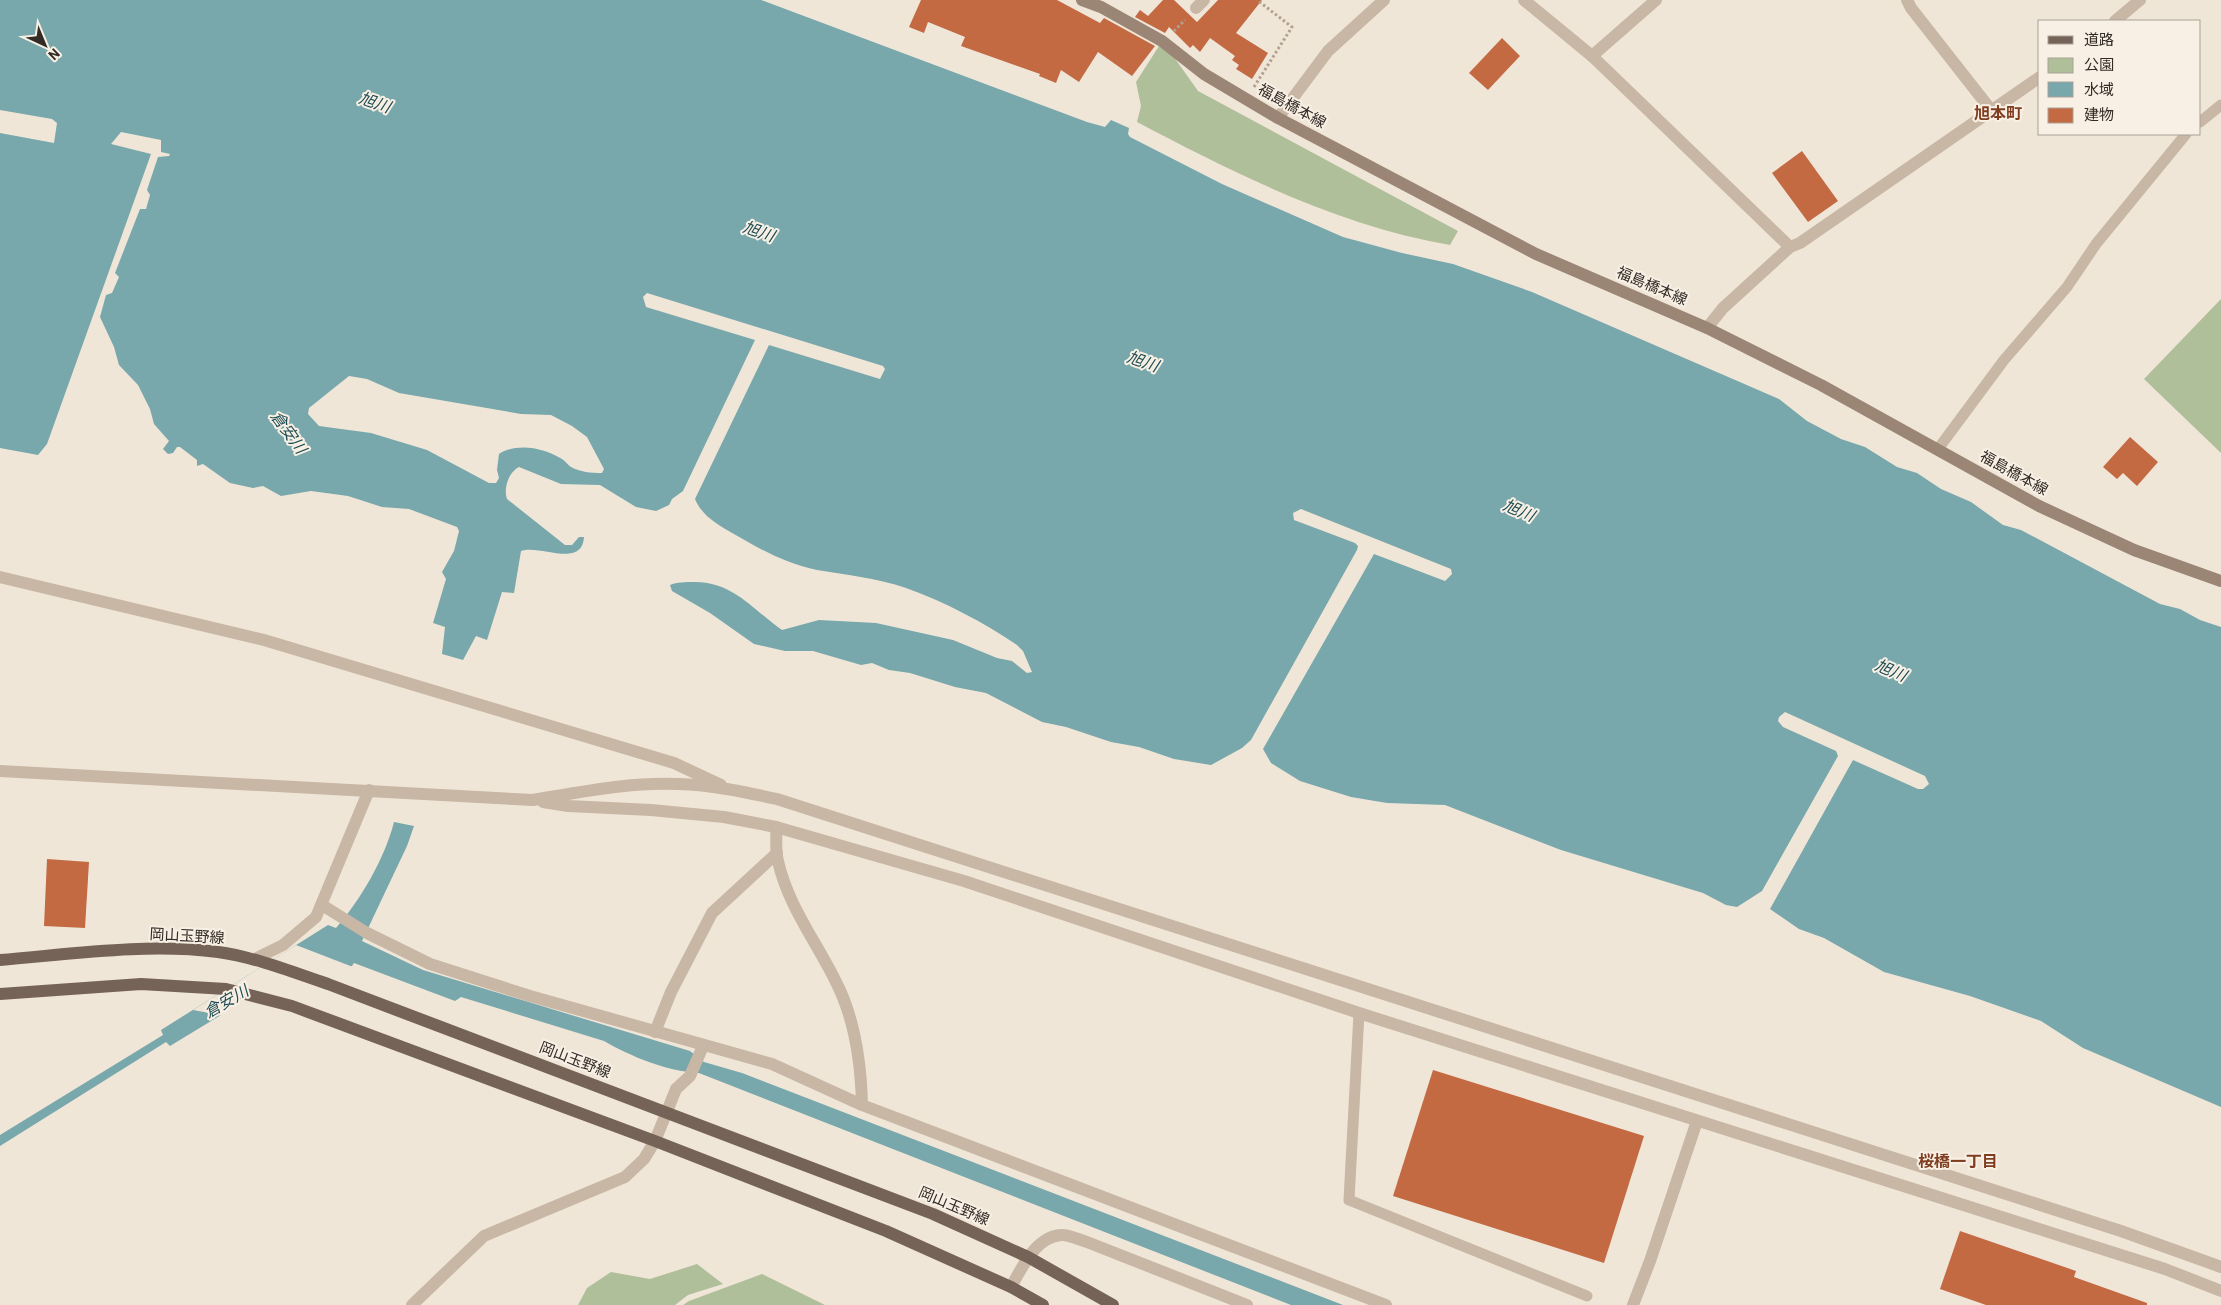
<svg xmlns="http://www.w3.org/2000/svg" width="2221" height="1305" viewBox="0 0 2221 1305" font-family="Barlow,'Noto Sans JP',sans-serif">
  <rect width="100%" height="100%" fill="#f0e6d8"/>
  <g fill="#afbf99">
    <path d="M1159,46L1174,57L1198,91L1458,231L1450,245C1339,226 1236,174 1137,122L1141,106L1136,82Z"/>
    <path d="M2221,299V453L2144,379Z"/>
    <path d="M697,1264L723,1284L688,1295L675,1305H578L587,1288L611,1272L650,1279Z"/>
    <path d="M762,1274L825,1305H683L689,1301Z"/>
  </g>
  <g fill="#78a7ac" fill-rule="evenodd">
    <path d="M0,0H761L1087,122L1105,127L1111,120L1129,128L1128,134L1130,137L1222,184L1343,237L1402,253L1453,264L1532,292L1779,399L1807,421L1841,439L1865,447L1897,467L1917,473L1941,489L1971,502L2003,525L2021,530L2160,604L2180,609L2200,620L2221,627V1107L2083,1048L2041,1021L1970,996L1884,972L1824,938L1799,929L1770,909L1853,760L1918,789H1923L1929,784L1925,776L1785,712L1779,717L1778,721L1783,727L1836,751L1838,756L1762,891L1737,907L1726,905L1703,893L1561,850L1445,805L1387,803L1351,797L1300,781L1271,763L1263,749L1374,554L1445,581L1452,574L1451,569L1301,509L1293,513L1294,520L1355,543L1358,546L1357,550L1251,740L1242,748L1211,765L1174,759L1139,747L1111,742L1066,727L1042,722L986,693L955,687L910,673L889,670L872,663L861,665L813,651H785L754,644L710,613L672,591L670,585C677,582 686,582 693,582C733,581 753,610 782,630L819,620L876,623L953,640L997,658L1012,661L1027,673L1032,672L1023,651L1017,645C983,622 945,602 906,588C877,578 847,575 817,570C786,564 760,549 734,534C718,525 702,516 695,499L769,345L880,379L885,369L883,366L647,293L643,297L646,307L755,340L683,491L672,499L669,505L656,511L636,507L600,485L561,484L519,467C509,472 503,488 507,499L565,545H572L579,537H584C582,569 540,544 521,551L514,593L502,592L487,640L476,636L463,660L442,654L445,627L433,623L446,579L442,572L454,551L459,531L457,527L409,509L382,507L348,496L311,491L281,496L263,486L253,488L230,483L203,464L197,466V460L180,447H177L173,453L168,454L163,449L169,441L154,424L150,409L138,385L119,365L114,347L100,317L106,295L112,293L119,277L115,273L140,209H146L150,195L147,190L158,157L169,156L170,154L161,152V140L121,132L111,144L151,154L47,444L38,455L0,448V133L54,143L57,123L52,119L0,110ZM349,376L367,379L399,393L521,414L551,415L572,426L587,437L604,469L602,473C591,473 580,472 571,467C568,465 565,461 562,459C545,448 517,442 499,454L497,470L499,478L496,483H489L427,450L371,433L319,426L308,414L309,408Z"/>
    <path d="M394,822L414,826L407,846L362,941L423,970L690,1051L704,1062L742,1073L1343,1305H1291L699,1073C666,1071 632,1057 604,1041L461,997L455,1001L354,963L352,966L221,1015L170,1046L166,1042L0,1146V1135L163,1035L161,1030L328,925L336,928C360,901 385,858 394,822Z"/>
  </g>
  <path fill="#f0e6d8" d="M296,945L353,967L225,1016L193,1010Z"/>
  <g fill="#c36a43">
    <path d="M921,0H1057L1100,23L1104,18L1155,46L1132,76L1098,52L1079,82L1061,70L1056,83L1039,76L1040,74L961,46L965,37L928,22L924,33L909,27Z"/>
    <path d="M1163,0H1174L1197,22L1218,0H1262L1236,33L1268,53L1252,79L1236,69L1239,65L1232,60L1235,56L1210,38L1200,52L1193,45L1190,48L1169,27L1165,33L1135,17L1140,10L1148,16Z"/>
    <path d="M1502,38L1520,56L1488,90L1469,73Z"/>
    <path d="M1802,151L1838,201L1808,222L1772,173Z"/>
    <path d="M2130,437L2158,462L2137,486L2123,473L2117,479L2103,467Z"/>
    <path d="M47,859L89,862L85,928L44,926Z"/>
    <path d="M1433,1070L1644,1136L1604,1263L1393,1196Z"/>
    <path d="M1960,1231L2076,1271L2074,1277L2147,1303V1305H1986L1940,1289Z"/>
  </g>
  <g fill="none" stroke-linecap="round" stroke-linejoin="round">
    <g stroke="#b3a18f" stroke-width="3" stroke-dasharray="2.5 2.5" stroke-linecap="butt">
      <path d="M1174,31L1185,20"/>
      <path d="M1254,87L1292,27L1257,0"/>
    </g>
    <g stroke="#c8b7a4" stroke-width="11">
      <path d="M2200,122L2221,105"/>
      <path d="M1938,449L2004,360L2067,287L2096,244L2186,134"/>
      <path d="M1359,1013L1349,1200L1587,1296"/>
    </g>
    <g stroke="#c8b7a4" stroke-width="12">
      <path d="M1524,0L1592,56L1790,247"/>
      <path d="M1907,0L1911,8L1991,110"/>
      <path d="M1196,8L1204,0"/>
      <path d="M2115,21L2140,0"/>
      <path d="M1592,56L1656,0"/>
      <path d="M1278,118L1328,51L1384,0"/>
      <path d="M1707,328L1723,308L1790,247L1800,243L2040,77"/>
      <path d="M0,577L264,640L674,763L721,785"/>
      <path d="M533,800C581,792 629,782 678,784C712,785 745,792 777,799L2121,1231L2221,1267"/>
      <path d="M543,802L568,806L651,810L724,817L776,827L964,881L1359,1013L2165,1269L2221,1291"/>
      <path d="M776,827C777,838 775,851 778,861C788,906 816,941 836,982C855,1019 861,1063 862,1105"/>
      <path d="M322,905L367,933L430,964L530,996L772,1064L862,1105L1386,1305"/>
      <path d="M255,959L283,945L316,917L369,790"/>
      <path d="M655,1032L671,992L712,913L777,853"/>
      <path d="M1011,1287C1022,1268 1035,1237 1061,1235C1068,1234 1079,1240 1087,1242L1247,1305"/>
      <path d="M412,1305L484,1236L625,1177L644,1159L655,1141L676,1089L690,1076L703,1046"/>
      <path d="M1633,1305L1650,1261L1697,1121"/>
    </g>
    <path stroke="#c8b7a4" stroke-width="12" d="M0,771L533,800"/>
    <path stroke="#9b8676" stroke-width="12" d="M1082,0L1101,7L1162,41L1204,74L1278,118L1536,254L1707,328L1821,385L2039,506L2134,550L2221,581"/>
    <g stroke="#756357" stroke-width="12">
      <path d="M0,960C72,954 146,943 218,952C255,957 292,972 328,984L933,1214L1028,1257L1113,1305"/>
      <path d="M0,994L141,984L226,989L292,1006L655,1141L886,1231L1011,1287L1043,1305"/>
    </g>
  </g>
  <g text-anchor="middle" stroke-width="4" stroke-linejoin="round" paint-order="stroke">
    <g font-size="15" fill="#332b26" stroke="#f8f0e4">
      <text transform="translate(1292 106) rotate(29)" y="5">福島橋本線</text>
      <text transform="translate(1652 286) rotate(23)" y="5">福島橋本線</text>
      <text transform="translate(2014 473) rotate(29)" y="5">福島橋本線</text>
      <text transform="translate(187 936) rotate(3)" y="5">岡山玉野線</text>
      <text transform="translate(575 1060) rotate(21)" y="5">岡山玉野線</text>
      <text transform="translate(954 1206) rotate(23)" y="5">岡山玉野線</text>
    </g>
    <g font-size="16" font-style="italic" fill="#1d4c54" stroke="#f8f0e4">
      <text transform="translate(375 102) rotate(19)" y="6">旭川</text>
      <text transform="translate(759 231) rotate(19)" y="6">旭川</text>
      <text transform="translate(1143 361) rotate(19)" y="6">旭川</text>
      <text transform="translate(289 432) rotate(54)" y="6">倉安川</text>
      <text transform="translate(1519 510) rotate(23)" y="6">旭川</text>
      <text transform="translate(1891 670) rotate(23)" y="6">旭川</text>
      <text transform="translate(226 1001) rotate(-30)" y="6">倉安川</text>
    </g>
    <g font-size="16" font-weight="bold" fill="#803e21" stroke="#f8f0e4">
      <text x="1998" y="119">旭本町</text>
      <text x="1958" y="1167">桜橋一丁目</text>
    </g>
  </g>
  <rect x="2038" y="20" width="162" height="115" fill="#f8f0e4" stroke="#a9a198"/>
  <rect x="2048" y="36" width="25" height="8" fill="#756357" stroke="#a9a198"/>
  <text x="2084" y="45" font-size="15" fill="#332b26">道路</text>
  <rect x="2048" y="58" width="25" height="15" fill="#afbf99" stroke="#a9a198"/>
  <text x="2084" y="70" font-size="15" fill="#332b26">公園</text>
  <rect x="2048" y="82" width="25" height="15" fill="#78a7ac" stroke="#a9a198"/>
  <text x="2084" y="95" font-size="15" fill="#332b26">水域</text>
  <rect x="2048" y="108" width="25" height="15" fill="#c36a43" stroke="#a9a198"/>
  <text x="2084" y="120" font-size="15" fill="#332b26">建物</text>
  <g transform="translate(45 45) rotate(136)" stroke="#f8f0e4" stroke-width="4" paint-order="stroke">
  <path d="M0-4L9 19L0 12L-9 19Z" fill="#332b26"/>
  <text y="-8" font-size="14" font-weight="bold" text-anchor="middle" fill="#332b26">N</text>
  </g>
</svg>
